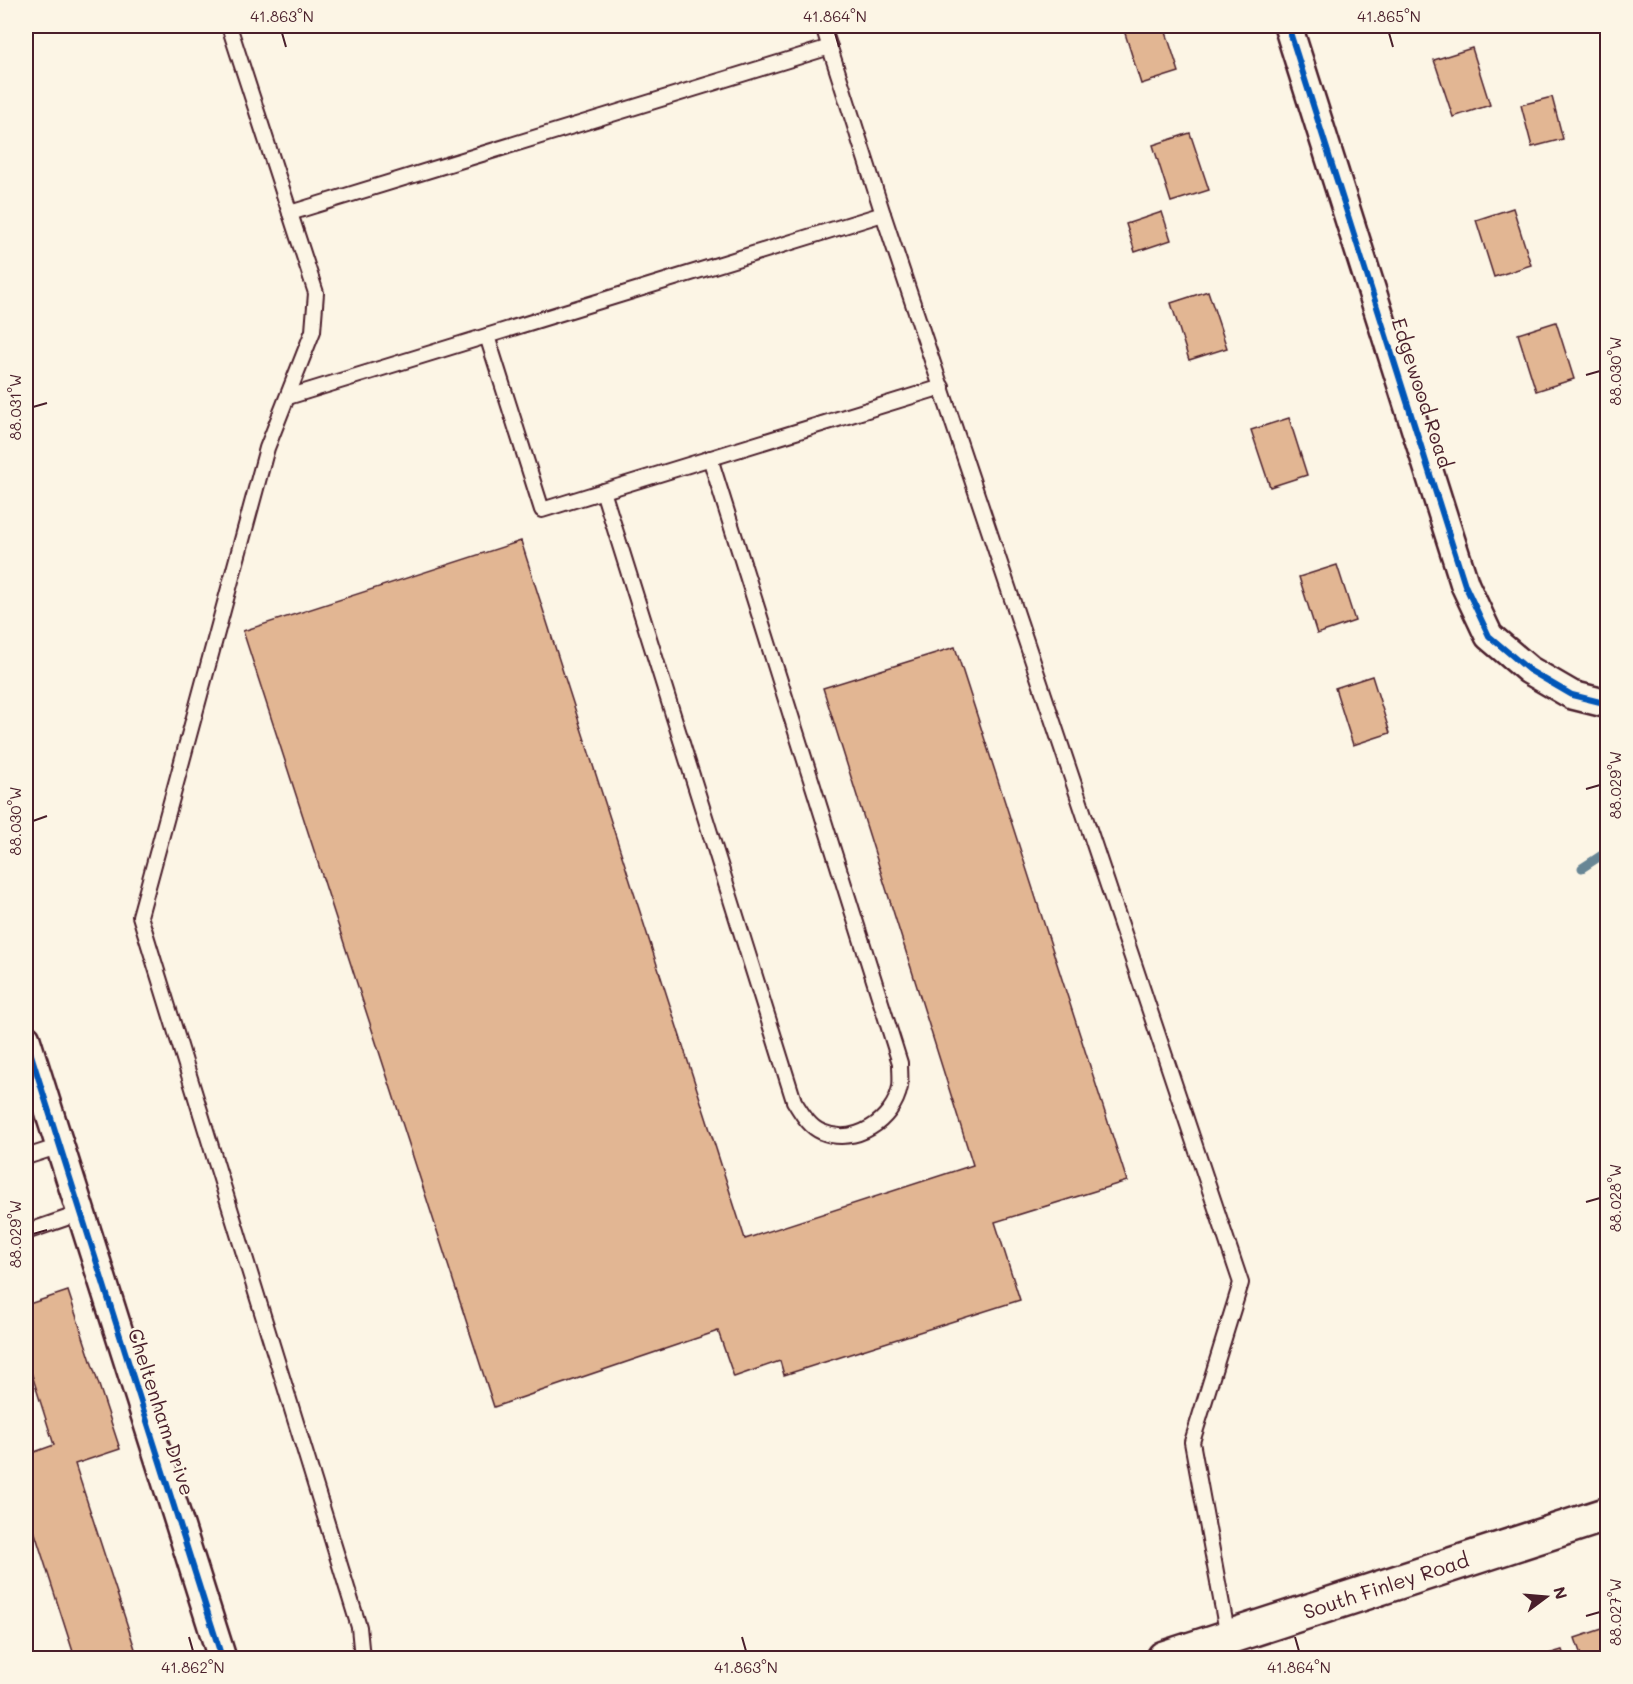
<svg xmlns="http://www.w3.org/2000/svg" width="1633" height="1684" viewBox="0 0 1633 1684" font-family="Mali,sans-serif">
  <rect width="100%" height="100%" fill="#fcf5e5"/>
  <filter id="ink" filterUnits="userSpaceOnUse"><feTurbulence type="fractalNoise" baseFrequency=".0167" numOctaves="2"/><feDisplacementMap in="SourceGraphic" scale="12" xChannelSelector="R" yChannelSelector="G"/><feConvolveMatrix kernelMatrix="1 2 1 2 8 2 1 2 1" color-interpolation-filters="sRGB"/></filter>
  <g filter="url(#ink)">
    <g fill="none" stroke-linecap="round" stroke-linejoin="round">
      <path stroke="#688695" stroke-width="9" d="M1582,868L1608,851"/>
    </g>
    <g fill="#e2b693" stroke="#4a1f2b" stroke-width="1.5">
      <path d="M1127,26H1164L1179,72L1141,84L1123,27Z"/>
      <path d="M1472,48L1490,105L1453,117L1434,60Z"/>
      <path d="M1552,97L1563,139L1532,147L1521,105Z"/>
      <path d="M1190,133L1209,190L1171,202L1153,145Z"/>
      <path d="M1513,208L1531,265L1494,277L1476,220Z"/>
      <path d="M1162,212L1171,240L1135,252L1126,224Z"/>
      <path d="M1208,291L1227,348L1189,360L1171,303Z"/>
      <path d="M1556,322L1574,379L1536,391L1518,334Z"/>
      <path d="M1289,418L1307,475L1270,487L1251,430Z"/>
      <path d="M521,541L745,1239L973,1165L823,688L955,647L1127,1181L995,1222L1020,1300L784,1375L780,1361L734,1377L718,1331L494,1407L243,631Z"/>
      <path d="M1337,565L1355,621L1317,634L1299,577Z"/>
      <path d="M1372,676L1390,733L1353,745L1335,688Z"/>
      <path d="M68,1291L120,1449L75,1464L138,1658H75L26,1505V1455L54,1445L26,1356V1305Z"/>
      <path d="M1608,1627V1658H1582L1575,1638Z"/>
      <path d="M1562,1650L1565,1658H1535Z"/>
      <path d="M1531,1652L1533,1658H1510Z"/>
    </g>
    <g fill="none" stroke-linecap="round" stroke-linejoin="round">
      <defs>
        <g id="service">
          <path d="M229,26L316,293L313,331L267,448L140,916L359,1627L362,1658"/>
          <path d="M823,26L883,214L1241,1283L1192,1442L1228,1637"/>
          <path d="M290,213L830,47"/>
          <path d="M487,336L542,510L942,387"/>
          <path d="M288,397L883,214"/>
          <path d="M603,491L794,1101C801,1112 809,1127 822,1132C855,1146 893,1121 900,1087C901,1080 900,1071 900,1063L710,458"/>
          <path d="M26,1157L60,1146"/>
          <path d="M26,1232L81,1213"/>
        </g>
        <g id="minor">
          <path d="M1288,26L1465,585L1489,636L1529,670L1572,695L1608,704"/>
          <path d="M26,1039L222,1658"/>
        </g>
        <path id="secondary" d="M1164,1658L1608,1514"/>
      </defs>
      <use href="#service" stroke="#4a1f2b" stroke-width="18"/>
      <use href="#minor" stroke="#4a1f2b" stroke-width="32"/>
      <use href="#secondary" stroke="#4a1f2b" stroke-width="38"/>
      <use href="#service" stroke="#fcf5e5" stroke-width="14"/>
      <use href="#minor" stroke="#fcf5e5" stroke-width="27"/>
      <use href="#secondary" stroke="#fcf5e5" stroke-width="33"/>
      <defs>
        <g id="cycleway">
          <path d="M1288,26L1465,585L1489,636L1529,670L1572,695L1608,704"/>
          <path d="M26,1039L222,1658"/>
        </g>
      </defs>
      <use href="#cycleway" stroke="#fcf5e5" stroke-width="10"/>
      <use href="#cycleway" stroke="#0057b8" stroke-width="6"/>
    </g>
  </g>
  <path fill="none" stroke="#4a1f2b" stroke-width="2" d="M282,33L286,47M835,33L839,47M1389,33L1393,47M1586,375L1600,371M33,407L47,403M1586,789L1600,785M33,821L47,816M1586,1202L1600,1198M33,1234L47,1230M1586,1616L1600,1612M189,1637L193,1651M742,1637L746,1651M1295,1637L1299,1651"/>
  <g text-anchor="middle" stroke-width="4.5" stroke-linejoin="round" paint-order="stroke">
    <g font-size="20" fill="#4a1f2b" stroke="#fcf5e5">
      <text transform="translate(1422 393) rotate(72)" y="7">Edgewood Road</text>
      <text transform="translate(161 1412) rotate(72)" y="7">Cheltenham Drive</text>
      <text transform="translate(1386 1586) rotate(-18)" y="7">South Finley Road</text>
    </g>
  </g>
  <rect width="1633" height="1684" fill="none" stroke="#fcf5e5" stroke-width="66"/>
  <g transform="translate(1546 1597) rotate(74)" stroke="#fcf5e5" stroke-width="4.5" paint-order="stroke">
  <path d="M0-4.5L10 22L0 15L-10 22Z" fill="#4a1f2b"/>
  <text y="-9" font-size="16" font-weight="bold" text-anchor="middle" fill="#4a1f2b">N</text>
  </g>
  <rect x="33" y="33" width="1567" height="1618" fill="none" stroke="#4a1f2b" stroke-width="2"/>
  <g font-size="15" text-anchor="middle" fill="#4a1f2b">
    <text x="282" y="22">41.863°N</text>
    <text x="835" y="22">41.864°N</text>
    <text x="1389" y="22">41.865°N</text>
    <text transform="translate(1616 371) rotate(-90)" y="5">88.030°W</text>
    <text transform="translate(16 407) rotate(-90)" y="5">88.031°W</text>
    <text transform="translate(1616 785) rotate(-90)" y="5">88.029°W</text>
    <text transform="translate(16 821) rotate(-90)" y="5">88.030°W</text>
    <text transform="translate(1616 1198) rotate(-90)" y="5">88.028°W</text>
    <text transform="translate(16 1234) rotate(-90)" y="5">88.029°W</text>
    <text transform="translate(1616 1612) rotate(-90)" y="5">88.027°W</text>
    <text x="193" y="1673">41.862°N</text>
    <text x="746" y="1673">41.863°N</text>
    <text x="1299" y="1673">41.864°N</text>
  </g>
</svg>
